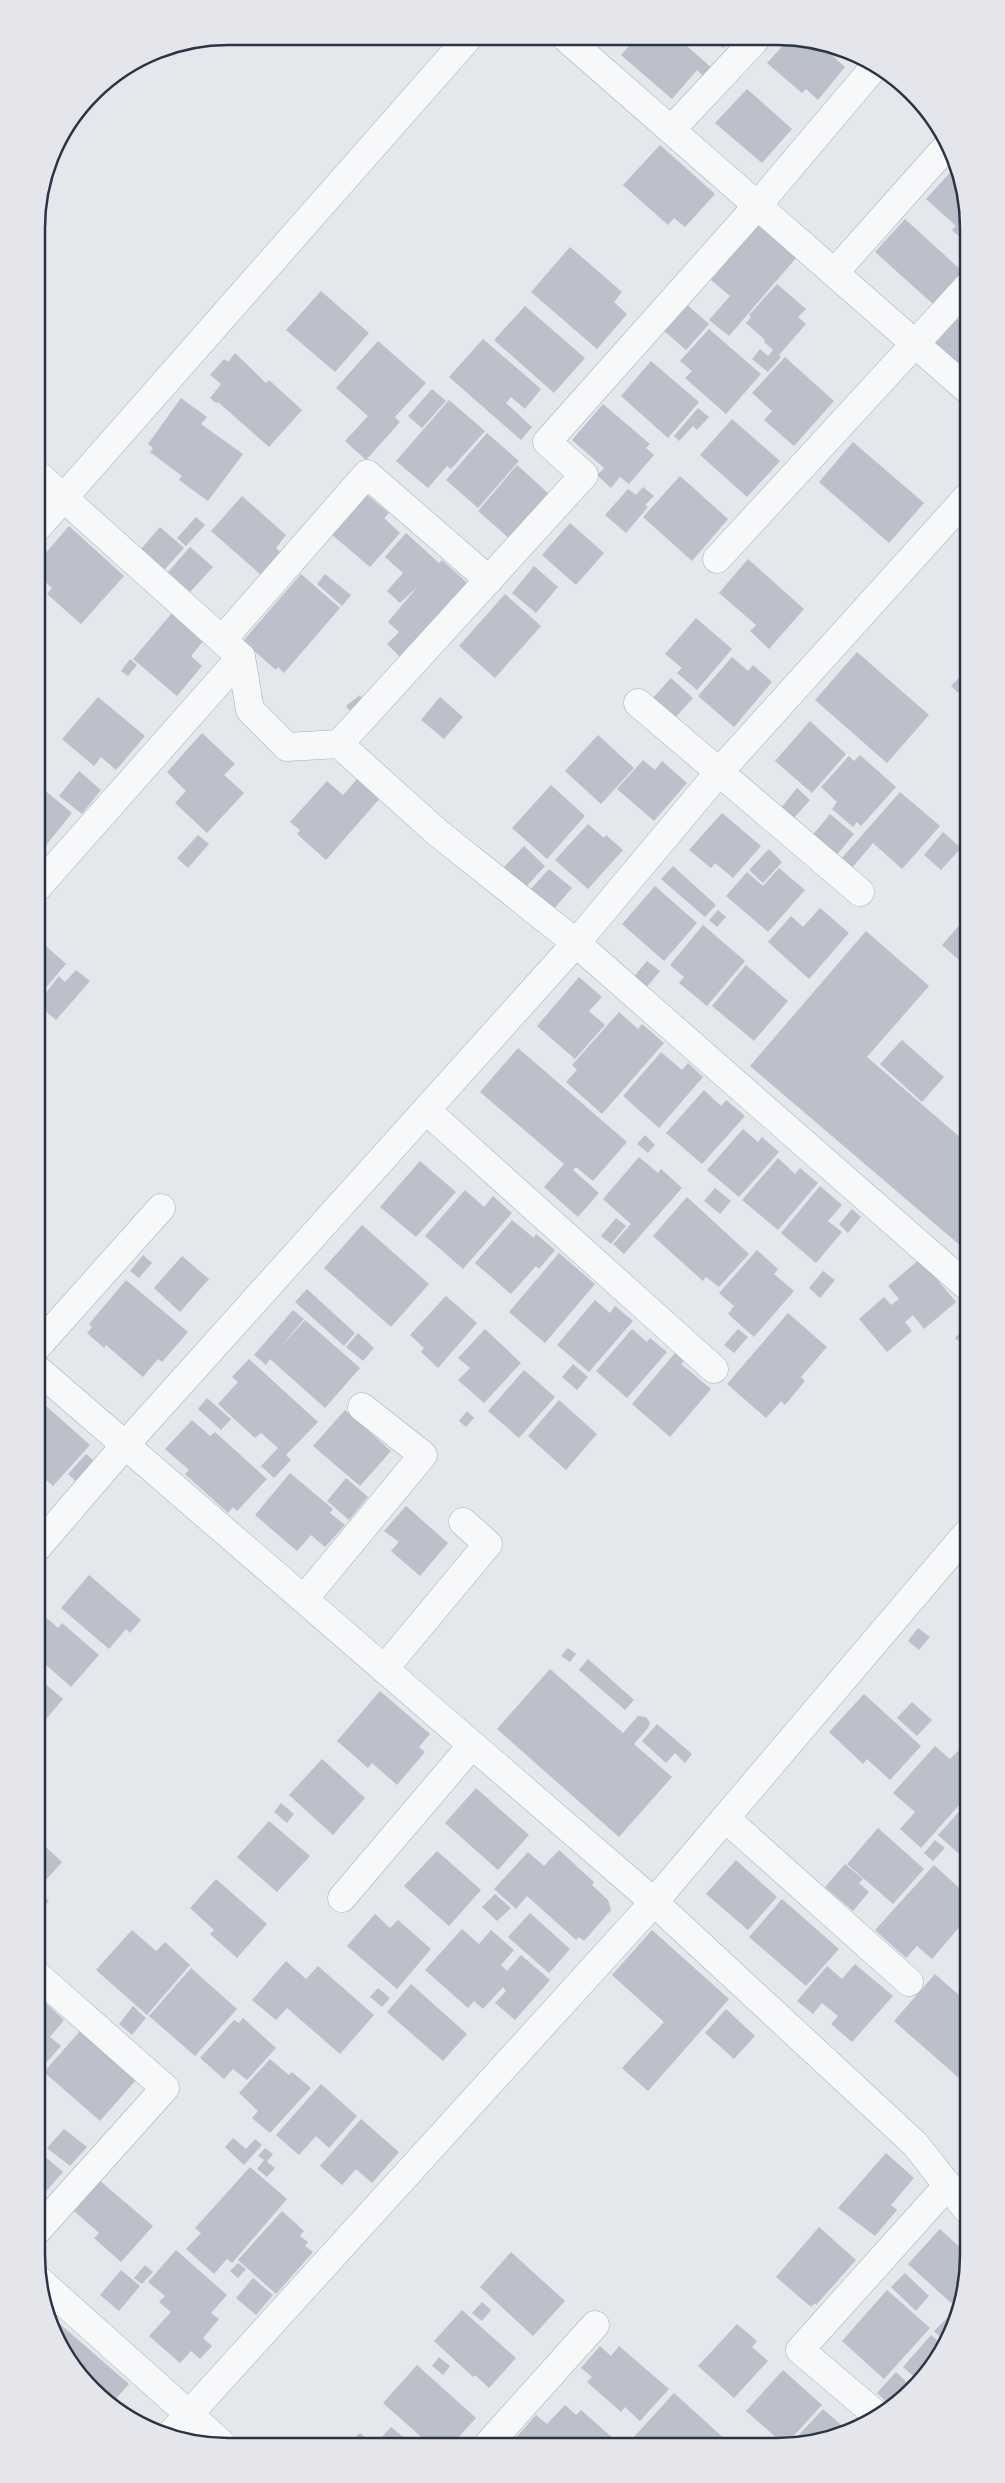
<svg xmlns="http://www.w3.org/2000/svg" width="1005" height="2483" viewBox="0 0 1005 2483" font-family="'Exo 2',sans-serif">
  <rect width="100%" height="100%" fill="#e4e7ec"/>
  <g fill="#bbc0ca">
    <path d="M589,38L604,39L598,46Z"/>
    <path d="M635,39H679L713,69L705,78L697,70L672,99L621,55Z"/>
    <path d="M714,39H731L723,48Z"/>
    <path d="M788,40H799L805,46L811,40H815L845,67L818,100L806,89L802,93L767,63Z"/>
    <path d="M747,89L792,129L762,163L715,123Z"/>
    <path d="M660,145L715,194L685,227L674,218L668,225L623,185Z"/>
    <path d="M957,165L962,179L969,228V238L965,242L952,230L956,226L926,199Z"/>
    <path d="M905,219L962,271L933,304L875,252Z"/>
    <path d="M758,225L796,258L729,336L709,320L730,296L711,280Z"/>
    <path d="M570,247L622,292L614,302L627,314L597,349L531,292Z"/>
    <path d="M777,284L806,309L798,317L806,324L779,355L781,357L768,372L752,359L760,349L768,356L773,350L764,342L765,340L746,323L751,317L749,315Z"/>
    <path d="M321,291L369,333L335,372L286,330Z"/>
    <path d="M686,304L709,324L686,350L663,330Z"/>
    <path d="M525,306L585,358L554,393L494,340Z"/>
    <path d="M957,319L969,330V350L956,365L934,345Z"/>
    <path d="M709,329L761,374L726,414L685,378L692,371L680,361Z"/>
    <path d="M483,339L541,389L525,409L511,397L506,403L532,427L521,440L449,377Z"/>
    <path d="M378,341L426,383L395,417L400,422L366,460L345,441L368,416L336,388Z"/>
    <path d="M235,353L266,383L269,380L302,410L269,447L218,402L216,403L210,398L221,384L210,375L224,359L228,362Z"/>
    <path d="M785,357L834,401L794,446L764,420L772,411L752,393Z"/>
    <path d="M651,361L699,402L668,438L621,396Z"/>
    <path d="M432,389L446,401L422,428L408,416Z"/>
    <path d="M181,398L207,417L201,424L243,454L208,501L179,480L182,476L150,452L153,448L148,444Z"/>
    <path d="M449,400L485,431L451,469L447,466L428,488L396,461Z"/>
    <path d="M603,404L650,444L646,448L654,455L629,484L620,477L611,488L597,475L604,468L572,440Z"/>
    <path d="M698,408L709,417L697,430L693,426L679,441L674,436Z"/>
    <path d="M732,419L780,461L747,497L700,455Z"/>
    <path d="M487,433L519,461L478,508L446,480Z"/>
    <path d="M853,442L924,503L889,543L819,482Z"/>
    <path d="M517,465L549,494L510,539L478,511Z"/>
    <path d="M680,476L728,519L692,561L643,517Z"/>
    <path d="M643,487L654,496L645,505L648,507L626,533L605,515L628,489L636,495Z"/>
    <path d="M366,494L389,513L384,518L400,533L370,567L331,534Z"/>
    <path d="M242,496L286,535L276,548L281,553L261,575L211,531Z"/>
    <path d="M196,517L205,525L186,546L177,538Z"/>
    <path d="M570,523L604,553L576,585L542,555Z"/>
    <path d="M69,526L124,576L81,624L47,594L52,588L37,574V563Z"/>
    <path d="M160,527L184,548L164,570L141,549Z"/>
    <path d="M406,533L439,563L442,560L472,587L405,662L387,644L399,632L388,622L418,586L400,603L387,591L403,573L385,557Z"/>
    <path d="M190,547L213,567L190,592L168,572Z"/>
    <path d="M748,559L804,609L769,649L750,631L756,625L719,593Z"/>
    <path d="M534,566L558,587L536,613L512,593Z"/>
    <path d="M301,574L340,608L284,673L278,667L276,670L243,641Z"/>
    <path d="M325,574L351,595L342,606L317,584Z"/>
    <path d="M505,594L541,626L495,678L459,646Z"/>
    <path d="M172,613L204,640L191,656L202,666L177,696L133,659Z"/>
    <path d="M696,618L732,649L697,690L677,673L682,668L665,654Z"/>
    <path d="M857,652L929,715L887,763L815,700Z"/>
    <path d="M732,657L748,671L753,665L772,682L734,727L698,696Z"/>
    <path d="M130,659L137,665L128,676L121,671Z"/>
    <path d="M969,667V703L951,686Z"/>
    <path d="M671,678L693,698L674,719L652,699Z"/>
    <path d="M360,695L365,702L352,713L346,706Z"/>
    <path d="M98,697L145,736L116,770L101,757L94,766L62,739Z"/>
    <path d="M440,697L463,717L444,739L421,720Z"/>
    <path d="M810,721L846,754L812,793L775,761Z"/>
    <path d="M202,733L235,764L224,775L244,793L207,833L175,803L186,791L167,772Z"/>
    <path d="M598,735L634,768L601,804L565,771Z"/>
    <path d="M860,755L896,787L861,826L857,822L853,827L832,809L837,802L821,787L849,756L854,761Z"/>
    <path d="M643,760L655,770L662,761L687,783L654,821L617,789Z"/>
    <path d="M39,761L46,768L37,779V764Z"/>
    <path d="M79,771L101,790L82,814L59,796Z"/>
    <path d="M359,777L381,797L326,860L297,834L300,830L290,822L327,781L343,795Z"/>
    <path d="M37,784L72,813L38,855L37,853Z"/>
    <path d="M551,785L585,816L547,859L512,828Z"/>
    <path d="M797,788L810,800L793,819L781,808Z"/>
    <path d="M969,788V800L963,795Z"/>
    <path d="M900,792L940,826L902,869L873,843L851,869L841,859Z"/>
    <path d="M722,813L761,846L733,878L715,863L711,868L689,850Z"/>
    <path d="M830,814L854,834L836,856L812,836Z"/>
    <path d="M588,824L604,838L606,835L623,850L588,889L555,860Z"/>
    <path d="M943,832L961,848L941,870L924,855Z"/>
    <path d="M198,835L209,844L188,868L177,858Z"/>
    <path d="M524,846L545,866L525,888L503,868Z"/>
    <path d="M769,849L782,862L763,883L749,870Z"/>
    <path d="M673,866L716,905L705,917L661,879Z"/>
    <path d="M779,868L805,890L768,932L726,896L747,872L763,886Z"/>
    <path d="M549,869L572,888L552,911L529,891Z"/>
    <path d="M655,886L697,923L664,961L622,924Z"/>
    <path d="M820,908L849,933L809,979L768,942L791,916L803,927Z"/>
    <path d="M718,910L726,917L717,927L709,920Z"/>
    <path d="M969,914V969L942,945Z"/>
    <path d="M703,925L745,961L707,1006L679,983L684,977L670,965Z"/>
    <path d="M866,931L929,986L867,1057L969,1145V1253L750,1066Z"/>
    <path d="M37,938L66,964L37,998Z"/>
    <path d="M647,961L660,971L645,989L632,979Z"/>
    <path d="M746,965L788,1001L754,1041L712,1006Z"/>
    <path d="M76,970L90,981L56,1020L37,1004L59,976L65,982Z"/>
    <path d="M579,977L602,997L589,1011L605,1025L575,1059L537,1026Z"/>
    <path d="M619,1012L638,1029L642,1024L664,1043L602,1114L566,1082L577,1070L572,1065Z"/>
    <path d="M902,1040L944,1077L922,1102L880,1064Z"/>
    <path d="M518,1048L627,1142L593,1181L576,1167L573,1170L599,1193L578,1217L544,1187L564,1164L480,1092Z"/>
    <path d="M661,1052L682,1070L688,1063L703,1077L659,1128L623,1096Z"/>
    <path d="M704,1090L721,1106L726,1100L745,1116L702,1164L666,1133Z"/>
    <path d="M743,1129L758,1142L762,1137L779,1152L739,1197L707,1170Z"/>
    <path d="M645,1135L655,1145L648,1153L637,1144Z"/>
    <path d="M639,1157L658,1173L661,1169L682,1188L624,1254L613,1244L631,1224L603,1199Z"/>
    <path d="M778,1158L795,1174L800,1168L818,1183L778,1230L742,1200Z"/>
    <path d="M420,1161L456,1192L416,1237L380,1207Z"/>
    <path d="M820,1186L842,1205L828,1221L842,1232L816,1263L781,1233Z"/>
    <path d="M715,1188L731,1201L720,1214L704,1201Z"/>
    <path d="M465,1190L484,1207L493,1196L512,1213L463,1269L425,1236Z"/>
    <path d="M687,1197L749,1254L719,1287L706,1277L703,1281L653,1236Z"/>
    <path d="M852,1209L861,1217L848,1233L839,1224Z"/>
    <path d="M616,1218L626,1226L611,1244L601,1236Z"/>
    <path d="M512,1220L534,1238L536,1234L555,1250L539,1269L536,1266L511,1294L475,1263Z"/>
    <path d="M362,1225L429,1284L391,1327L324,1268Z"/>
    <path d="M757,1250L778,1269L774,1274L794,1291L754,1337L728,1314L734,1306L719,1293Z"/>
    <path d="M559,1253L595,1284L545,1343L509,1312Z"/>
    <path d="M143,1255L152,1263L139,1278L130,1271Z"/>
    <path d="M182,1256L209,1279L180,1312L154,1288Z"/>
    <path d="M920,1259L956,1302L924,1329L913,1315L905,1322L912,1331L887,1352L859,1319L884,1297L891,1305L899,1299L888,1286Z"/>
    <path d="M823,1271L835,1280L820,1298L809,1288Z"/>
    <path d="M126,1280L188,1332L162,1362L158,1359L143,1377L106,1345L104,1348L87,1333L92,1327L89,1324Z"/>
    <path d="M307,1289L355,1333L344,1346L295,1302Z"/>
    <path d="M446,1296L477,1323L438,1368L421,1352L424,1348L410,1335Z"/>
    <path d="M595,1300L610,1313L615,1306L633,1321L589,1372L557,1345Z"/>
    <path d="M293,1310L304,1319L278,1350L305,1320L360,1368L325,1408L270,1359L266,1365L254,1355Z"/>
    <path d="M788,1313L827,1347L801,1377L805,1381L785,1405L781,1401L766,1418L727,1384Z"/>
    <path d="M969,1323V1350L955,1338Z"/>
    <path d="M485,1329L521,1363L484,1403L458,1380L470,1368L458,1358Z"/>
    <path d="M632,1329L647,1342L650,1338L667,1352L627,1398L596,1371Z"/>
    <path d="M738,1329L748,1337L734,1353L724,1345Z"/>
    <path d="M358,1333L374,1348L363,1361L346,1347Z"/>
    <path d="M675,1353L684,1361L681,1364L711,1389L670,1437L632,1404Z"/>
    <path d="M249,1359L318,1422L286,1455L291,1460L274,1478L261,1466L278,1448L261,1433L255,1438L218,1404L238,1382L232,1377Z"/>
    <path d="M573,1364L588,1377L577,1390L562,1377Z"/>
    <path d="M524,1370L555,1397L519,1438L488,1411Z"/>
    <path d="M36,1397L90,1445L53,1486L36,1471L39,1462L36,1460Z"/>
    <path d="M207,1398L231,1419L221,1430L198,1409Z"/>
    <path d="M559,1400L597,1434L566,1470L528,1436Z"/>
    <path d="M345,1410L391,1451L360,1486L313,1446Z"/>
    <path d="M467,1411L474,1418L466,1427L459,1421Z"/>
    <path d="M192,1420L210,1436L215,1432L267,1479L237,1511L233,1507L228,1513L185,1474L189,1470L165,1449Z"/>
    <path d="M86,1454L98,1464L80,1485L68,1474Z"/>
    <path d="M290,1473L333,1509L330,1513L345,1525L325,1547L311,1535L297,1551L255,1515Z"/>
    <path d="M346,1478L368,1497L349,1520L327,1501Z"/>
    <path d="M406,1506L448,1543L420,1576L391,1551L399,1542L384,1531Z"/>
    <path d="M89,1575L141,1620L130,1633L126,1629L109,1649L61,1608Z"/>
    <path d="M36,1613L39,1615L41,1613L58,1628L62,1623L99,1655L71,1687L36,1656Z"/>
    <path d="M918,1628L930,1637L919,1650L908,1641Z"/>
    <path d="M568,1648L576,1654L570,1662L561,1656Z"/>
    <path d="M588,1659L634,1700L625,1710L579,1670Z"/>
    <path d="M550,1669L623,1733L638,1716L646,1717L650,1723L648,1728L634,1744L672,1777L619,1837L497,1729Z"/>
    <path d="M36,1676L63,1699L36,1731Z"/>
    <path d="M380,1691L430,1734L419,1747L425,1752L397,1785L372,1763L368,1768L337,1741Z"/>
    <path d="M864,1694L921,1746L890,1780L867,1759L863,1764L829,1732Z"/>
    <path d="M912,1702L932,1720L917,1736L897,1718Z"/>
    <path d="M657,1724L692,1754L685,1763L675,1753L666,1763L642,1741Z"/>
    <path d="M935,1746L950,1759L958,1751L968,1760V1795L921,1848L900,1829L915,1812L893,1793Z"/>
    <path d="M322,1759L365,1798L333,1835L289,1795Z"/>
    <path d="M476,1788L529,1835L498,1870L445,1823Z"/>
    <path d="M968,1802V1862L938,1835Z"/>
    <path d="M281,1803L294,1814L287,1823L274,1812Z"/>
    <path d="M269,1821L310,1856L277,1892L237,1857Z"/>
    <path d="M878,1828L924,1869L893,1904L847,1864Z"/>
    <path d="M36,1838L62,1862L36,1891Z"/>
    <path d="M935,1840L945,1848L933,1861L924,1853Z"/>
    <path d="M559,1850L594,1882L592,1885L608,1900L611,1910L584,1941L579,1937L576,1940L527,1896L516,1909L494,1889L528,1852L544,1866Z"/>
    <path d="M437,1851L481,1890L449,1926L404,1886Z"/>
    <path d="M736,1860L777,1897L748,1930L706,1894Z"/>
    <path d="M845,1864L863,1879L859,1883L869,1892L853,1911L825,1887Z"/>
    <path d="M934,1865L968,1896V1917L932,1959L917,1946L906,1958L875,1930Z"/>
    <path d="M216,1879L267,1924L237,1958L210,1934L214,1930L190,1908Z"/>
    <path d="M38,1891L49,1901L36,1915V1892Z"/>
    <path d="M495,1894L511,1908L497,1921L482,1907Z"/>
    <path d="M782,1899L839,1949L806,1986L749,1937Z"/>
    <path d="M530,1913L570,1949L549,1973L508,1937Z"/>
    <path d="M375,1914L390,1928L398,1920L431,1949L397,1989L347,1946Z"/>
    <path d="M462,1929L479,1944L491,1930L514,1950L501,1965L507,1971L521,1955L550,1980L515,2020L495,2003L506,1991L503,1987L483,2009L474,2001L468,2008L425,1970Z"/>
    <path d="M132,1930L156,1951L165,1942L190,1965L147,2015L96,1970Z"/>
    <path d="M652,1930L729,1999L648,2091L622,2068L664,2022L612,1975Z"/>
    <path d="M286,1961L306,1979L318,1966L374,2015L340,2054L287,2008L276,2020L252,2000Z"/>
    <path d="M855,1964L893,1996L852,2042L831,2024L838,2016L822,2003L813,2014L797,2001L827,1966L842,1979Z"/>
    <path d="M191,1968L237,2009L195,2056L149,2016Z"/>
    <path d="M935,1974L968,2003V2086L894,2021Z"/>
    <path d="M411,1984L467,2034L443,2061L387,2012Z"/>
    <path d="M378,1988L390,1998L382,2007L370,1997Z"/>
    <path d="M40,1998L64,2020L50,2037L61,2046L36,2074V2002Z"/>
    <path d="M133,2006L146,2018L132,2035L119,2024Z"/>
    <path d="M726,2009L755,2036L734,2059L705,2033Z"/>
    <path d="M243,2018L276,2048L247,2080L233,2069L224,2079L200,2058L234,2020L239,2023Z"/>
    <path d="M80,2031L136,2080L100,2121L44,2072Z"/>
    <path d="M270,2059L289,2075L292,2072L311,2088L270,2133L252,2118L258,2111L239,2093Z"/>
    <path d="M321,2084L357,2116L329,2148L316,2136L299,2155L276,2135Z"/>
    <path d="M361,2119L399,2152L372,2183L356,2169L342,2185L320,2166Z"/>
    <path d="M64,2129L87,2147L70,2166L47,2148Z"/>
    <path d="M233,2138L246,2149L255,2139L262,2145L244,2165L225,2147Z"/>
    <path d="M265,2148L273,2154L267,2162L275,2168L267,2177L257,2169L264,2160L258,2156Z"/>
    <path d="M36,2149L63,2172L36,2203Z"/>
    <path d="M886,2153L914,2178L891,2205L897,2210L875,2236L838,2208Z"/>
    <path d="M250,2167L287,2199L232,2263L227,2259L214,2274L186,2249L201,2233L195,2228Z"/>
    <path d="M99,2180L153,2226L121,2262L94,2238L99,2233L73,2210Z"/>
    <path d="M282,2211L304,2231L300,2236L308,2242L305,2246L313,2252L276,2294L238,2260Z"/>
    <path d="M819,2227L856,2260L816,2305L815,2303L811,2307L776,2277Z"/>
    <path d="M940,2229L968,2255V2267L963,2289L951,2303L908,2264Z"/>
    <path d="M176,2250L227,2295L211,2313L219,2319L203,2338L212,2346L200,2359L191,2351L180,2363L149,2336L171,2312L159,2302L165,2296L148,2282Z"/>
    <path d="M511,2252L565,2301L533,2336L480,2287Z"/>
    <path d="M238,2263L246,2269L238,2278L230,2271Z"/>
    <path d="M145,2265L153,2272L142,2284L134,2278Z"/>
    <path d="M121,2270L140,2286L119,2311L100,2295Z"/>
    <path d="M905,2273L929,2296L916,2311L891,2287Z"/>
    <path d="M253,2278L273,2295L256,2315L236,2298Z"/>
    <path d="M887,2290L930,2328L884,2379L842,2341Z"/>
    <path d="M961,2299L956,2322L948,2314Z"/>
    <path d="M482,2302L491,2310L482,2321L472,2313Z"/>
    <path d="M462,2310L516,2358L489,2388L475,2375L473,2377L434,2341Z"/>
    <path d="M46,2312L129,2384L111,2404L93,2391L62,2351Z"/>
    <path d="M947,2318L955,2325L946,2343L934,2331Z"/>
    <path d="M737,2324L757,2341L752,2347L768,2361L734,2398L698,2366Z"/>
    <path d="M931,2335L944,2346L929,2372L919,2381L903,2367Z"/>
    <path d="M600,2346L611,2356L619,2346L669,2389L640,2421L625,2407L621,2412L587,2382L592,2377L581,2368Z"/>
    <path d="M439,2357L450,2366L443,2375L432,2366Z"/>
    <path d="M417,2365L476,2418L454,2442H427L383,2403Z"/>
    <path d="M783,2370L822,2405L790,2440H779L746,2411Z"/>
    <path d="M896,2372L912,2387L892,2407L877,2393Z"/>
    <path d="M674,2393L727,2441H637L633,2438Z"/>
    <path d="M565,2405L576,2415L581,2410L616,2441L542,2442L538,2437L534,2442H512L536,2415L547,2424Z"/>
    <path d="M823,2409L848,2431L826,2440H794Z"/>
    <path d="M391,2427L407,2440L405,2442H382L379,2440Z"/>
    <path d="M360,2433L371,2442H351Z"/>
  </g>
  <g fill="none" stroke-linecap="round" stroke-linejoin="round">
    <defs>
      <g id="street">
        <path d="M566,38L969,391"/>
        <path d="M671,130L755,40"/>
        <path d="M834,273L948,145"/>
        <path d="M37,474L241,657L250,710L287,747L339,744L438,833L576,943L969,1288"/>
        <path d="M37,528L468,38"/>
        <path d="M717,559L969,285"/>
        <path d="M222,640L367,474L489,580"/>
        <path d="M638,703L860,892"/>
        <path d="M339,744L584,475L547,442L757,206L876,65"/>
        <path d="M37,888L241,657"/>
        <path d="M426,1110L714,1369"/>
        <path d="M36,1348L161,1208"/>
        <path d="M36,1368L654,1902L915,2144L968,2211"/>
        <path d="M36,1549L126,1444L576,943L720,771L969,495"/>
        <path d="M304,1599L423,1455L362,1407"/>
        <path d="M384,1669L488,1544L463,1522"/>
        <path d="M725,1818L909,1982"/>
        <path d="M342,1898L472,1745"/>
        <path d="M36,2232L165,2088L36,1974"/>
        <path d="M40,2281L221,2443"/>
        <path d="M879,2417L800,2350L948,2185"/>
        <path d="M169,2436L654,1902L968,1532"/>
        <path d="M490,2442L595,2325"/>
      </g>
    </defs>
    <use href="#street" stroke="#a9aeb7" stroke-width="29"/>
    <use href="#street" stroke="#f7f8fa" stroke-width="28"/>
  </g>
  <path d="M0 0H1005V2483H0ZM228 45H777A183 183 0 0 1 960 228V2255A183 183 0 0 1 777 2438H228A183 183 0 0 1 45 2255V228A183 183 0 0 1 228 45Z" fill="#e4e6eb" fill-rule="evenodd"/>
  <path fill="none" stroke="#2b3445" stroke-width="2.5" d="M228 45H777A183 183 0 0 1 960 228V2255A183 183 0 0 1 777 2438H228A183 183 0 0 1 45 2255V228A183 183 0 0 1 228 45Z"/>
</svg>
